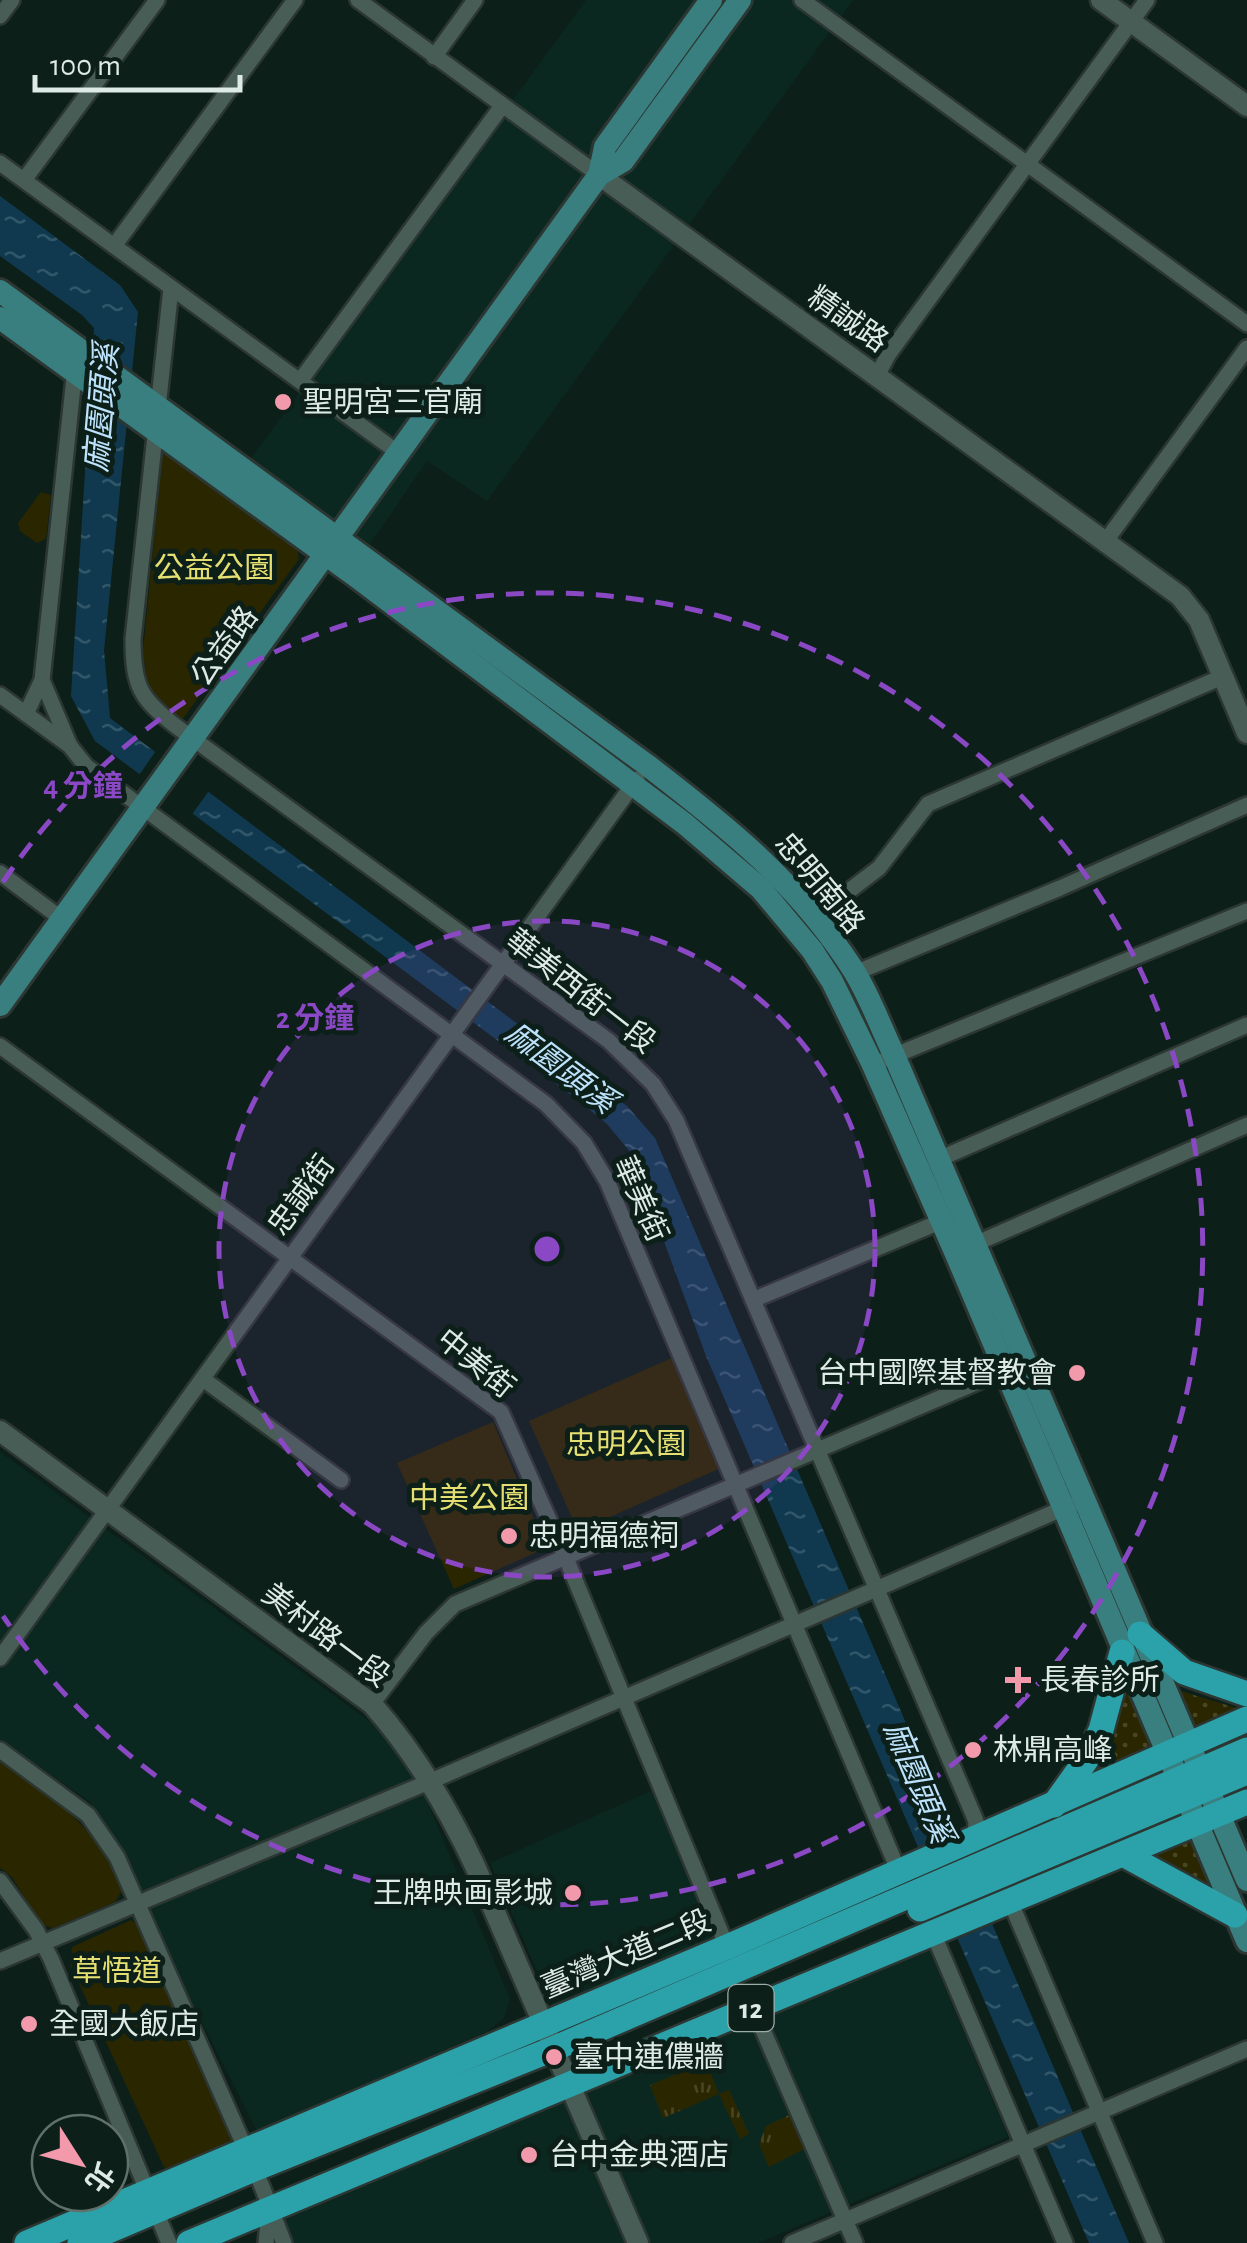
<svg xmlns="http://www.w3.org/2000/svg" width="1247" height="2243" viewBox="0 0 1247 2243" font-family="'Alegreya Sans','Noto Sans TC',sans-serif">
  <defs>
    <pattern id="grass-tufts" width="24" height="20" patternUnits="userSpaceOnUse" patternTransform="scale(2.5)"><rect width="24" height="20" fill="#2a2700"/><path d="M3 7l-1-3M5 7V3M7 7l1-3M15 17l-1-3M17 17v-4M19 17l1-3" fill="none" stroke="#484625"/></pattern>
    <pattern id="garden-dots" width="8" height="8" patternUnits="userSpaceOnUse" patternTransform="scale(2.5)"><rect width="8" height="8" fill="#2a2700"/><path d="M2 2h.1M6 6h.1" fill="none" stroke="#484625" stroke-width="1.8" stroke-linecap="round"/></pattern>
    <pattern id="water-ripples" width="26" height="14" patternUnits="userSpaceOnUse" patternTransform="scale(2.5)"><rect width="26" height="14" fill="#103950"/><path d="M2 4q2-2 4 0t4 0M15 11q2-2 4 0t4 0" fill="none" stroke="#325669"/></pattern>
  </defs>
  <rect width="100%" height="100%" fill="#0c1f19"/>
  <g fill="#0b2820">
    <path d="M586,0H853L487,501L427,461L370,544L250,460Z"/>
    <path d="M0,1452L373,1724L410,1761L510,1999L504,2018L488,2031L257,2131L90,1802L0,1739Z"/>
    <path d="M651,1791L714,1936L553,2008L490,1863Z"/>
    <path d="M928,1948L1008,2137L758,2243H291L282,2221Z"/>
  </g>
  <g fill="url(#grass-tufts)">
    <path d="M706,2062L719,2094L729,2090L749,2134L740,2139L719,2094L663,2118L650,2085Z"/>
    <path d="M789,2115L804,2149L769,2167L759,2144L766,2126Z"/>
  </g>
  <g fill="#2a2700">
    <path d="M163,450L297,547L299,559L179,724C149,700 147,688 143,650Z"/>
    <path d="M41,492L51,495L46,539L37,543L20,531L18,523Z"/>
    <path d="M674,1357L723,1467L578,1531L529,1421Z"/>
    <path d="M493,1422L546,1548L454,1589L397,1463Z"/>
    <path d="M0,1759C59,1802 90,1821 123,1889L115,1902L53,1928L41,1925L12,1877L0,1868Z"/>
    <path d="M131,1920L144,1930L234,2136L232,2145L175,2170L164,2167L70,1964L72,1947Z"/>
  </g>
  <g fill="url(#garden-dots)">
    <path d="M1122,1665L1160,1752L1065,1796Z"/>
    <path d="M1167,1687L1247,1711L1191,1738Z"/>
    <path d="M1194,1833L1227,1905L1132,1855Z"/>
  </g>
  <path fill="url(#water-ripples)" d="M0,196L120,285L138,312L104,650L110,718L627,1106L655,1138L1129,2243H1089L706,1356L632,1154L607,1124L579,1101L95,741L71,696L94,328L82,315L0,256Z"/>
  <path fill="#0c1f19" d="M158,748L211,788L190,817L137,778Z"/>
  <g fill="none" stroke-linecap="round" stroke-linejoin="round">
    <defs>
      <g id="minor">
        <path d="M358,0L599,175"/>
        <path d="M802,0L1247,324"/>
        <path d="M0,16L12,0"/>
        <path d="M434,57L475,0"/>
        <path d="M0,163L400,454"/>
        <path d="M24,180L157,0"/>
        <path d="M114,246L295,0"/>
        <path d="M171,288L133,639C133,686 140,699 177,727L609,1041L653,1084L676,1120L976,1821L975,1840"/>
        <path d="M877,376L888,355L1147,0"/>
        <path d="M300,381L502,106"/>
        <path d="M1105,542L1247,348"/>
        <path d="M42,680L70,746"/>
        <path d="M0,695L70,746L86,766L546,1104L584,1143L607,1181L899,1872"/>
        <path d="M26,714L42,680L75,368"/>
        <path d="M0,873L62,919"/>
        <path d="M816,916L879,868L928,804L1222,677"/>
        <path d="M855,973L1060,888L1247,805"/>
        <path d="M0,1046L501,1412L566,1558L727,1947"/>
        <path d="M886,1059L1247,911"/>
        <path d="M939,1159L1247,1025"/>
        <path d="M977,1243L1247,1125"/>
        <path d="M753,1300L942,1221"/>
        <path d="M203,1379L341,1480"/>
        <path d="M0,1658L637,779"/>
        <path d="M372,1704L426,1633L455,1604L1013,1367"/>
        <path d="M0,1750L88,1815L117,1857L261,2184L284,2243"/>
        <path d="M0,1881L36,1930L51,1959L169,2243"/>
        <path d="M1010,1901L1155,2243"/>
        <path d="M933,1933L1065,2243"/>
        <path d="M0,1961L431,1781L1071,1505"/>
        <path d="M753,2007L855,2243"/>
        <path d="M266,2243L269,2211"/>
        <path d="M792,2243L1247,2049"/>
      </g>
      <g id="tertiary">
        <path d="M1101,0L1247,106"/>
        <path d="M599,175L1180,596L1199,620L1247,733"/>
        <path d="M0,1431L372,1704C415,1753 447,1806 475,1866L638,2243"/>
      </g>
      <g id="secondary">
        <path d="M599,175L605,147L711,0"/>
        <path d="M0,291L647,765C729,828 798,883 854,971C870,997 881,1028 894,1055L1247,1880"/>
        <path d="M0,318L357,577L685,824L761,889L812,950L832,981L873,1065L956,1254L1247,1941"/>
        <path d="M0,1005L599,175L623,161L740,0"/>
      </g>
      <g id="primary">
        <path d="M1140,1634L1184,1672L1247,1694"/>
        <path d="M1054,1805L1086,1760L1101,1730L1122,1652"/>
        <path d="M1123,1854L1235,1915"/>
        <path d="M920,1909L1247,1772"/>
        <path d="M27,2243L727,1947L1247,1719"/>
        <path d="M80,2243L254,2169L553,2049L1247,1750"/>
        <path d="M189,2243L1247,1802"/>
      </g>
    </defs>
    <use href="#minor" stroke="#2c3632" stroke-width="20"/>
    <use href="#tertiary" stroke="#2c3632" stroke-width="25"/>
    <use href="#secondary" stroke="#2c3632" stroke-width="28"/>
    <use href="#primary" stroke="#2c3632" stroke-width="30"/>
    <use href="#minor" stroke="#485d56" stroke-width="15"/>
    <use href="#tertiary" stroke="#485d56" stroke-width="20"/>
    <use href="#secondary" stroke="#397f7f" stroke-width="22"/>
    <use href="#primary" stroke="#2ba1a9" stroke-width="25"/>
  </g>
  <circle cx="547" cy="1249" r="328" fill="#8a48c5" fill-opacity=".12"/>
  <g fill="none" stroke="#8a48c5" stroke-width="5" stroke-dasharray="18 12">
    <circle cx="547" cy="1249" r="328"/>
    <path d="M3 882A656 656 0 1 1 3 1616"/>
  </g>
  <g fill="#f29aac" stroke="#0c1f19" stroke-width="4">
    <circle cx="283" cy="402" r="10"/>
    <circle cx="1077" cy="1373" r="10"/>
    <circle cx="509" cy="1536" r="10"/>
    <path d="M1013 1665h10v10h10v10h-10v10h-10v-10h-10v-10h10z"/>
    <circle cx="973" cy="1750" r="10"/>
    <circle cx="573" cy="1893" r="10"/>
    <circle cx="29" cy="2024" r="10"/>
    <circle cx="554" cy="2057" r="10"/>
    <circle cx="529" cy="2155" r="10"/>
  </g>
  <g text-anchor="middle" stroke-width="10" stroke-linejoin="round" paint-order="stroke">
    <rect fill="#0c1f19" stroke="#9fada8" stroke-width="2.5" x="728.5" y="1985" width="45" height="46" rx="8"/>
    <g font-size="28" font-weight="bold" fill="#deeae6">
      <text x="751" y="2018">12</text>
    </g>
    <g font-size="30" fill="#deeae6" stroke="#0c1f19">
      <text transform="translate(848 319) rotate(35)" y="10">精誠路</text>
      <text transform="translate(224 646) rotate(-54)" y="10">公益路</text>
      <text transform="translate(820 883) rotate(50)" y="10">忠明南路</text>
      <text transform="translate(581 991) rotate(38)" y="10">華美西街一段</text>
      <text transform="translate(301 1195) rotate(-54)" y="10">忠誠街</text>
      <text transform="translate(641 1199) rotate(66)" y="10">華美街</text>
      <text transform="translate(476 1363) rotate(39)" y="10">中美街</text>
      <text transform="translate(326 1635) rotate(37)" y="10">美村路一段</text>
      <text transform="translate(626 1954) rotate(-23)" y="10">臺灣大道二段</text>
    </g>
    <g font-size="30" fill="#deeae6" stroke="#0c1f19" text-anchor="start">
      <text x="303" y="412">聖明宮三官廟</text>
      <text x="1057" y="1383" text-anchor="end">台中國際基督教會</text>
      <text x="529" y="1546">忠明福德祠</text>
      <text x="1040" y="1690">長春診所</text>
      <text x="993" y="1760">林鼎高峰</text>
      <text x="553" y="1903" text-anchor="end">王牌映画影城</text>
      <text x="49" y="2034">全國大飯店</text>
      <text x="574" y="2067">臺中連儂牆</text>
      <text x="549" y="2165">台中金典酒店</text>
    </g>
    <g font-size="30" fill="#e5df72" stroke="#0c1f19">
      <text x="214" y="578">公益公園</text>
      <text x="626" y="1454">忠明公園</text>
      <text x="469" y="1508">中美公園</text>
      <text x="117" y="1981">草悟道</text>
    </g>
    <g font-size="32" font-style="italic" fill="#bde2fb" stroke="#0c1f19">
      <text transform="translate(101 408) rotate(-85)" y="11">麻園頭溪</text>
      <text transform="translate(561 1067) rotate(37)" y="11">麻園頭溪</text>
      <text transform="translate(919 1782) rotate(67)" y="11">麻園頭溪</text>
    </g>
  </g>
  <circle cx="547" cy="1249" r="15" fill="#8a48c5" stroke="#0c1f19" stroke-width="5"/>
  <g font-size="30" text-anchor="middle" font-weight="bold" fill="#8a48c5" stroke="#0c1f19" stroke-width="10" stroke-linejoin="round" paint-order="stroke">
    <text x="83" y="796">4 分鐘</text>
    <text x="315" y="1028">2 分鐘</text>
  </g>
  <g transform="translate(80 2163) rotate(126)"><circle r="48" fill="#0c1f19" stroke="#60706b" stroke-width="2.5"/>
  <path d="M0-8L18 38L0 25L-18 38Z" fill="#f29aac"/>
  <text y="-15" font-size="28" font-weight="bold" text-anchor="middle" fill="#deeae6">北</text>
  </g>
  <path d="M35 75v15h205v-15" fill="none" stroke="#deeae6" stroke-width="5"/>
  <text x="50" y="75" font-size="30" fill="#deeae6" stroke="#0c1f19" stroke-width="8" paint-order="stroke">100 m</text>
</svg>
